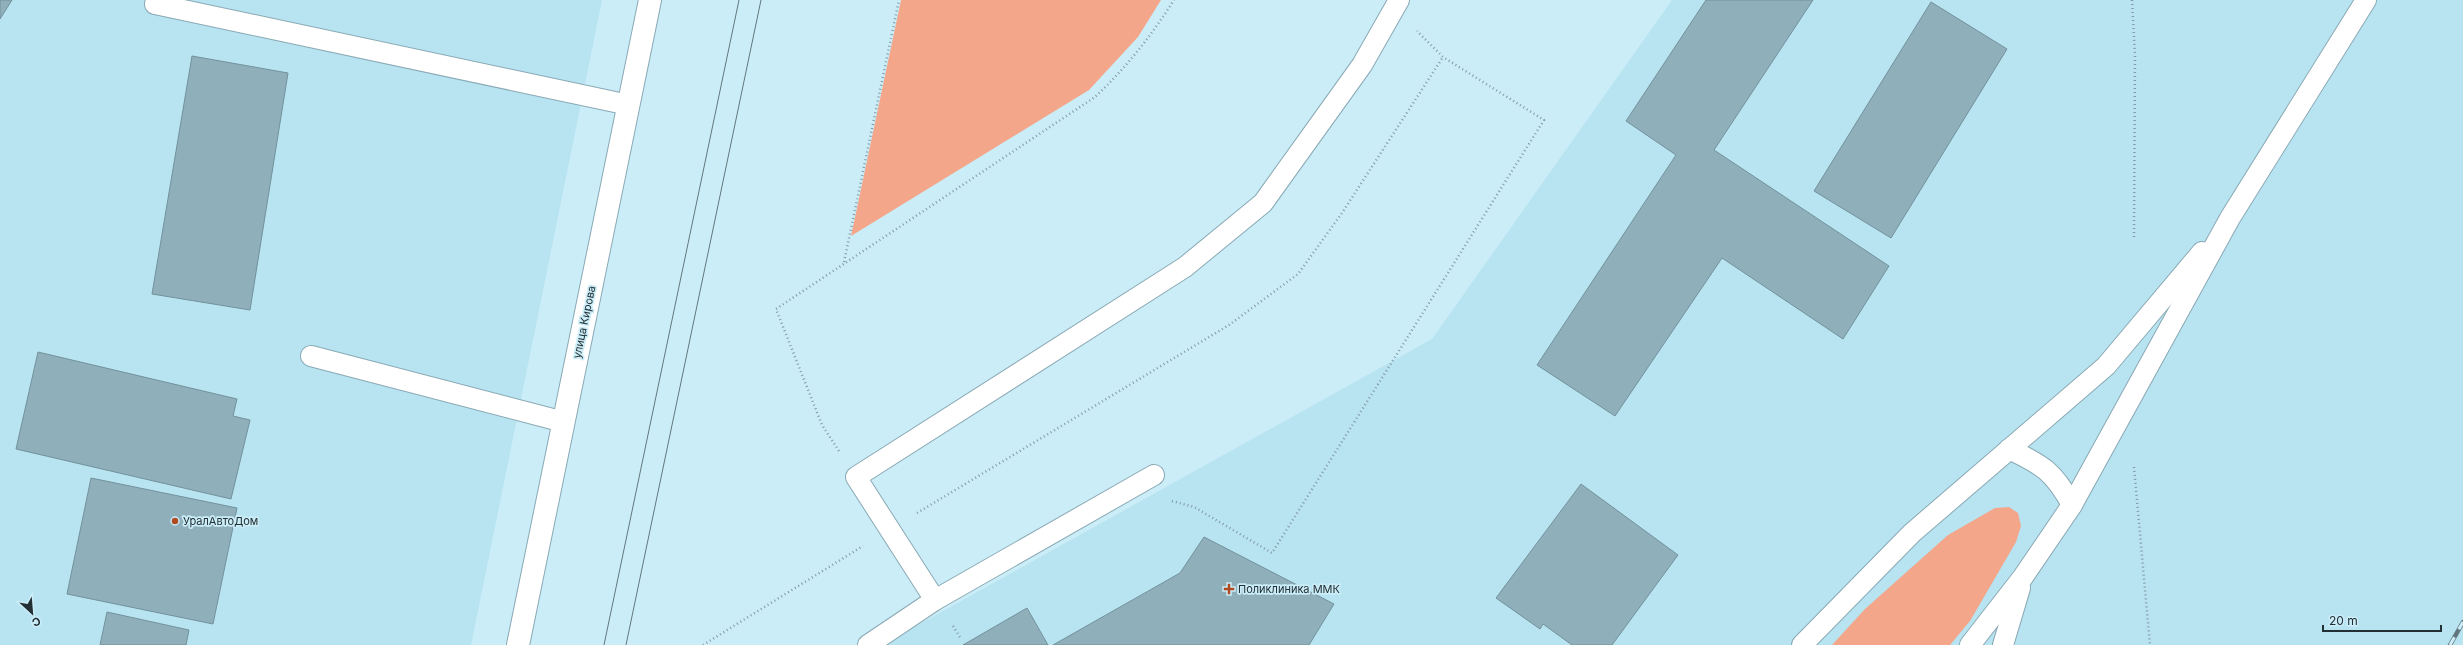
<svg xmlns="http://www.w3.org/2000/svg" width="2463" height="645" viewBox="0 0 2463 645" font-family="Inter,sans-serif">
  <rect width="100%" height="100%" fill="#cbedf8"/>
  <g fill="#b8e3f1">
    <path d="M0,0H602L471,645H0Z"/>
    <path d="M1672,0H2463V645H882L1432,339Z"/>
  </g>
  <g fill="#f3a68a">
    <path d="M901,0H1161L1138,37L1089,90L851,236Z"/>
    <path d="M2009,507L2018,513L2021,526L2016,542L1970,621L1950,645H1832L1865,609L1948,535L1995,508Z"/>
  </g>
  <g fill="#8fb0ba" stroke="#72929c">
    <path d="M0,0H12L0,19Z"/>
    <path d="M1706,0H1813L1714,150L1889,266L1843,339L1722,258L1615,416L1537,365L1676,155L1626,121Z"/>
    <path d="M1931,2L2007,49L1891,238L1814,191Z"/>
    <path d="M192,56L288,73L250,310L152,294Z"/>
    <path d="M38,352L237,399L233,416L250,420L231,499L16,449Z"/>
    <path d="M91,478L237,508L213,624L67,594Z"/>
    <path d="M1581,484L1678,555L1612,645H1572L1543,624L1540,629L1496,598Z"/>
    <path d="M1204,537L1334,604L1309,645H1053L1180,573Z"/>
    <path d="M1027,608L1048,645H963Z"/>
    <path d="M107,612L189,630L186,645H100Z"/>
  </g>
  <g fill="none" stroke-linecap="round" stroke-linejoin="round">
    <defs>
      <g id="lane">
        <path d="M156,0L155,4L629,105"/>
        <path d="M311,356L564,422"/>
        <path d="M2009,449C2043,465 2054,472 2072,505"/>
        <path d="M935,600L856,477L1185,267L1263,203L1362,65L1399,0"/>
        <path d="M868,645L935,600L1154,475"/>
        <path d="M1802,645L1912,533L2106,366L2202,252"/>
        <path d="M1970,645L2023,577L2072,505L2230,218L2366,0"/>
        <path d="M2003,645L2020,588"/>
      </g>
      <path id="secondary" d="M518,645L650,0"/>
    </defs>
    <use href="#lane" stroke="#89a9b4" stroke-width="22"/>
    <use href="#secondary" stroke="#89a9b4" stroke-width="24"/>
    <g stroke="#829ba4" stroke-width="2.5" stroke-dasharray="1 3" stroke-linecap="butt">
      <path d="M2132,0L2135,55L2134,238"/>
      <path d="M844,262L899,0"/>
      <path d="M839,451L822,425L776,309L1095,97C1126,68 1151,36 1174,0"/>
      <path d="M2134,467L2150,645"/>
      <path d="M1172,501L1194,507L1272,553L1544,120L1443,57L1417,31"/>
      <path d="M917,513L1229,325L1298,274L1342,213L1443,57"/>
      <path d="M953,626L961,639"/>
      <path d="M703,645L863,546"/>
    </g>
    <use href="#lane" stroke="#fff" stroke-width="20"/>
    <use href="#secondary" stroke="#fff" stroke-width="22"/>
    <g stroke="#62777e" stroke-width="1">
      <path d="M604,645L739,0"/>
      <path d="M626,645L761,0"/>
    </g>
    <defs>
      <path id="rail" d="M2450,645L2463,622"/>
    </defs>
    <use href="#rail" stroke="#62777e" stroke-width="4.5"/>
    <use href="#rail" stroke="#cbedf8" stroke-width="3" stroke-dasharray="9" stroke-linecap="butt"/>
  </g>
  <g fill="#b04a20" stroke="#cbedf8" stroke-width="1.5">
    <circle cx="175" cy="521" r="4"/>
    <path d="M1227 583h4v4h4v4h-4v4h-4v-4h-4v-4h4z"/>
  </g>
  <g text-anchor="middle" stroke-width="3.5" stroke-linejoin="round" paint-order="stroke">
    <g font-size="11" fill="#222f34" stroke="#cbedf8">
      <text transform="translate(584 322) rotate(-78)" y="4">улица Кирова</text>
    </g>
    <g font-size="11" fill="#222f34" stroke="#cbedf8" text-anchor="start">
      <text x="183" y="525">УралАвтоДом</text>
      <text x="1238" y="593">Поликлиника ММК</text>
    </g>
  </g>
  <g transform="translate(32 613) rotate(154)" stroke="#cbedf8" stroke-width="3" paint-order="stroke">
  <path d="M0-3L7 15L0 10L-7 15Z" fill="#222f34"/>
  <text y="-6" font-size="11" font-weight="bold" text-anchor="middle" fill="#222f34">С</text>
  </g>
  <path d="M2323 625v6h118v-6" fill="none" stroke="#222f34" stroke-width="2"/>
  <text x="2329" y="625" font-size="12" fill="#222f34" stroke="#cbedf8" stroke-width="3" paint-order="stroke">20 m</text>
</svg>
